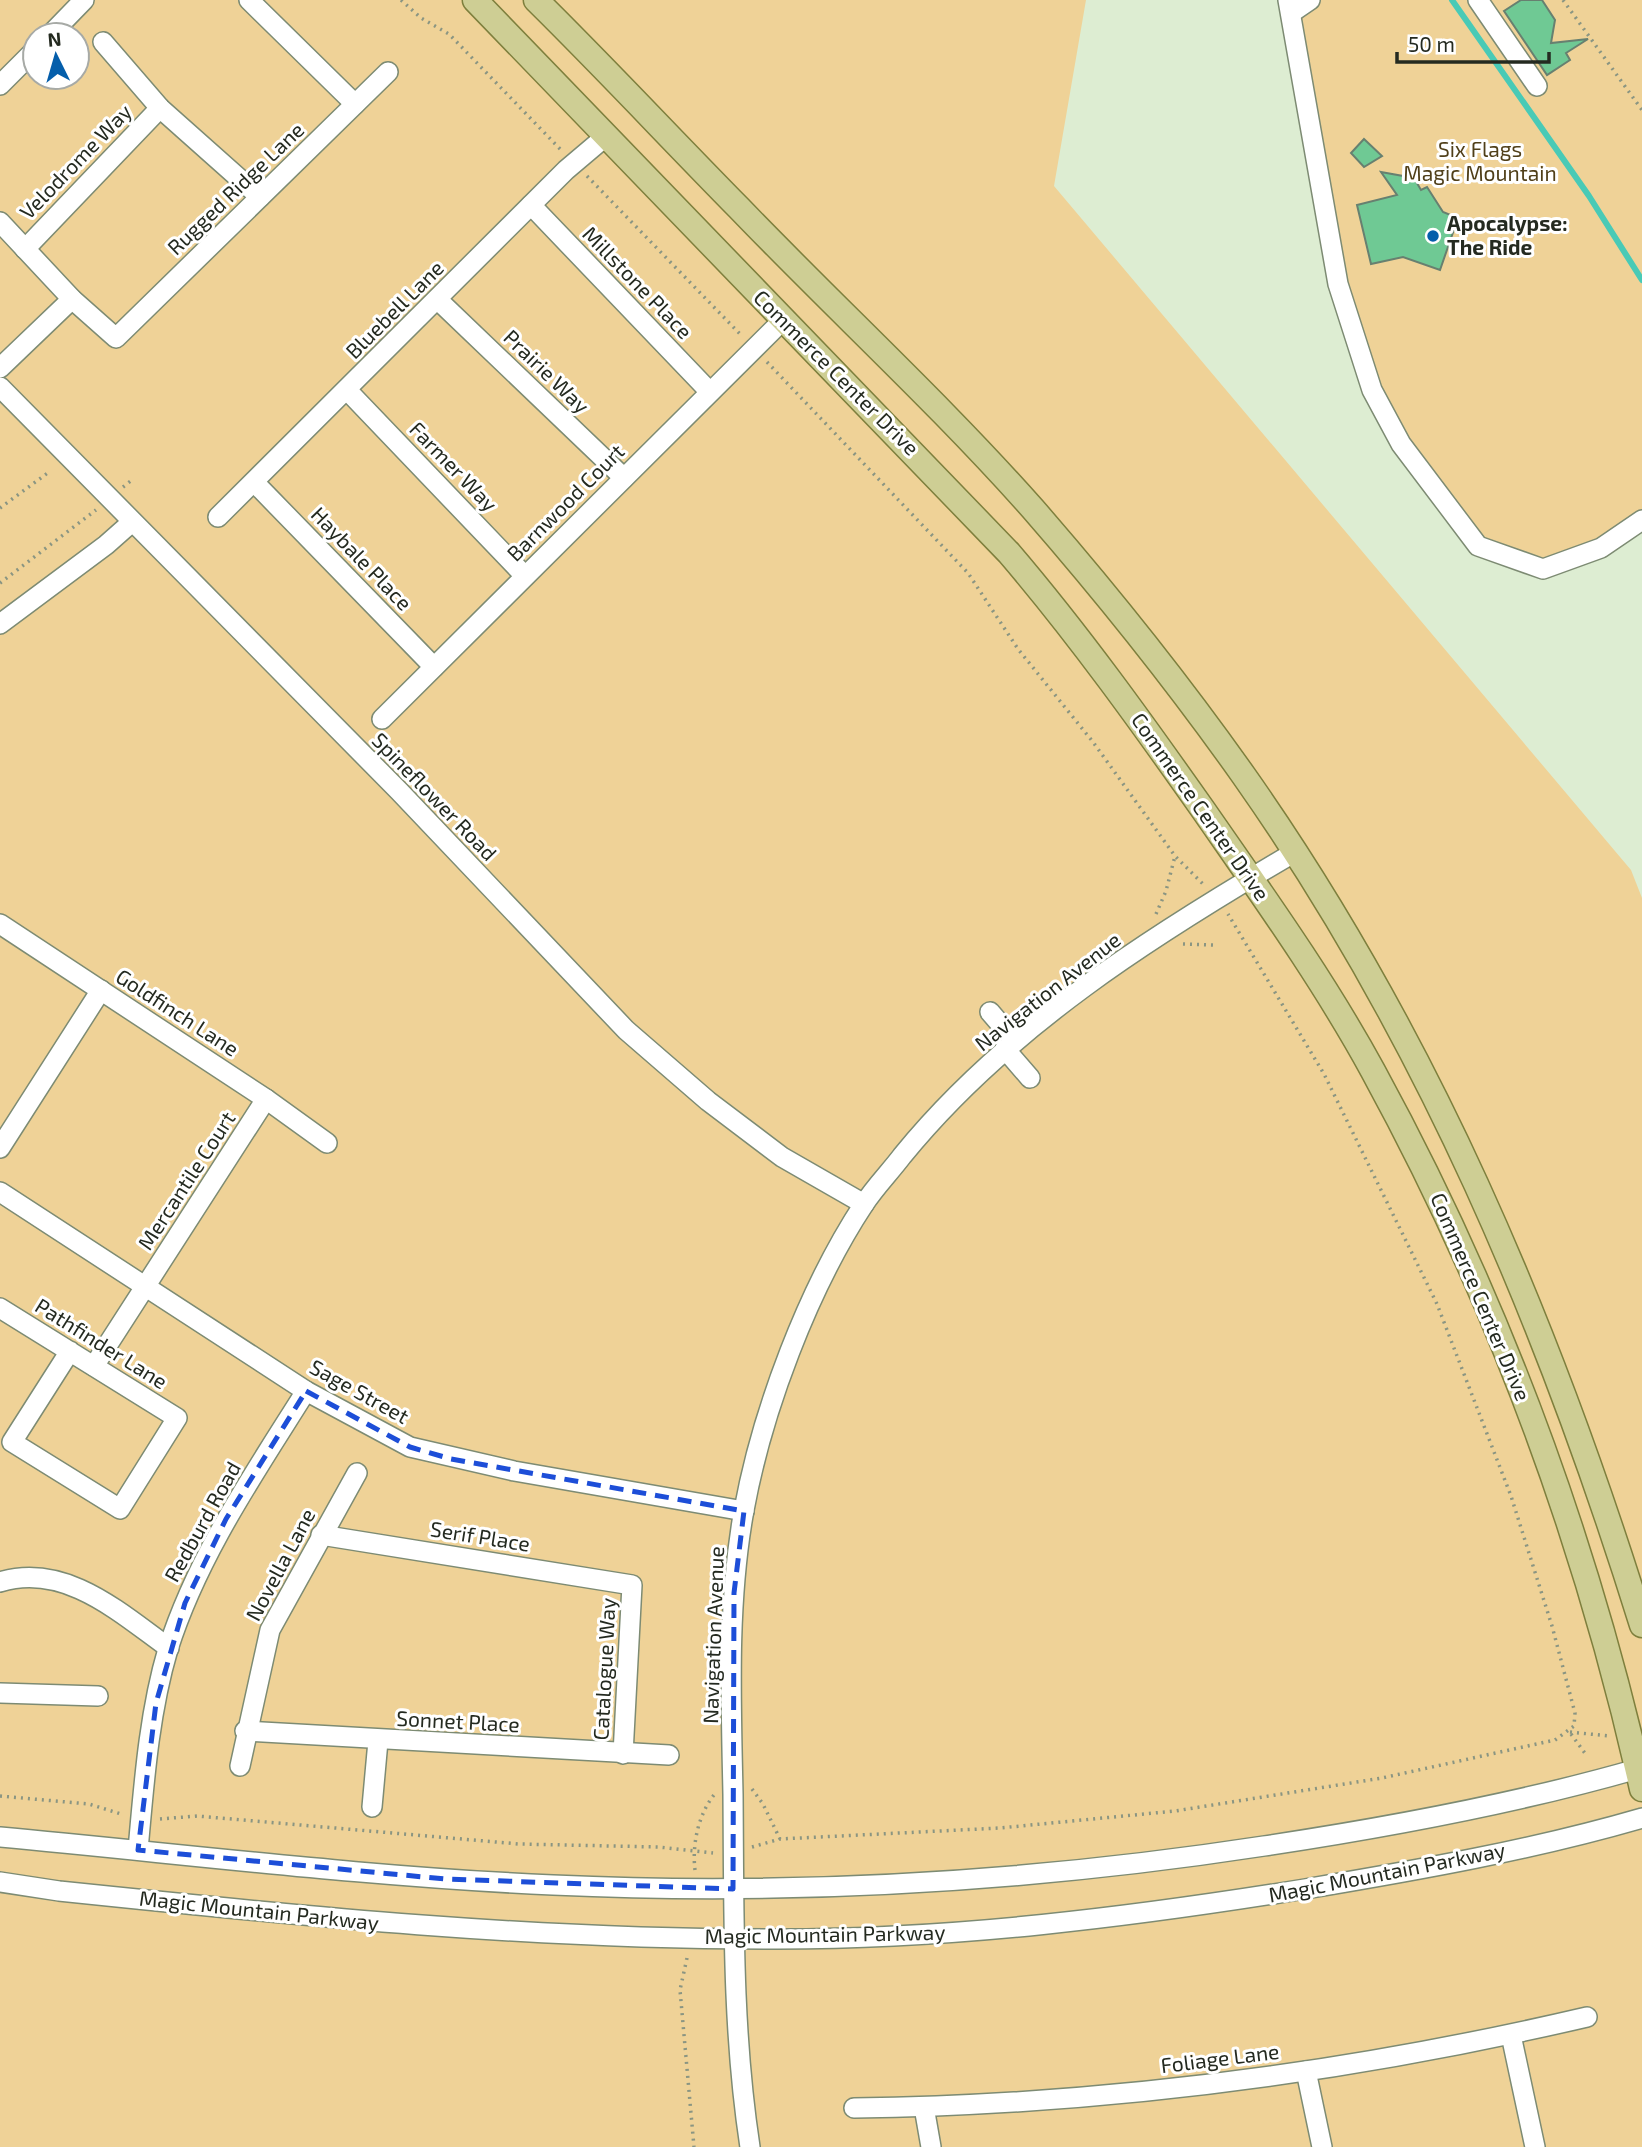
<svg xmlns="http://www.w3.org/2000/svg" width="1642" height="2147" viewBox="0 0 1642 2147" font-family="'Exo 2',sans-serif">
  <rect width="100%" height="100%" fill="#ddedd2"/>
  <g fill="#efd297" fill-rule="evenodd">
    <path d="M0,0H1086L1054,186L1631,870L1642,898V2147H0ZM35,35H77V77H35Z"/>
    <path d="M1288,0H1642V519L1543,569L1478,546L1401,444L1338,284Z"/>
  </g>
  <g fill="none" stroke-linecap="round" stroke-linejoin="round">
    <path stroke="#49cab6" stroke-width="6" d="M1452,0L1589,196L1642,280"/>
  </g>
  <g fill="#6fc994" stroke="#678070" stroke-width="2">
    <path d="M1521,0H1542L1555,20L1551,43L1588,39L1566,53L1570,60L1547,75L1504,11Z"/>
    <path d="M1364,139L1382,156L1364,167L1351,153Z"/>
    <path d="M1381,172L1414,178L1421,190L1427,187L1443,212L1458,218L1440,270L1403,257L1371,264L1357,205L1397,195Z"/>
  </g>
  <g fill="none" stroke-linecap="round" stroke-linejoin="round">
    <defs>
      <g id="minor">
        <path d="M249,0L355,104"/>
        <path d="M1288,0L1338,284L1372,390L1401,444L1478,546L1543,569L1601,548L1642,520"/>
        <path d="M1478,0L1537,86"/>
        <path d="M1291,13L1310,0"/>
        <path d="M50,35L84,0"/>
        <path d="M103,42L160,108L260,197"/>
        <path d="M0,85L35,50"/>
        <path d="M531,205L710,392"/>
        <path d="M0,222L72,299L116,338L388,72"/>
        <path d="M25,249L160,108"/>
        <path d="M437,299L624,478"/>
        <path d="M0,368L72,299"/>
        <path d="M0,387L399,791L626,1030L708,1101L782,1157L864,1204"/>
        <path d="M347,390L525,576"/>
        <path d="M255,483L434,667"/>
        <path d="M218,517L566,170L605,137"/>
        <path d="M0,624L106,545L132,522"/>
        <path d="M382,719L783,320"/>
        <path d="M0,924L266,1099L327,1143"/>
        <path d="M990,1012L1015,1041"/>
        <path d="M1005,1049L1030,1078"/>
        <path d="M0,1148L101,990"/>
        <path d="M0,1192L306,1391L410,1447L514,1471L744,1511"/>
        <path d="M0,1308L177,1418L120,1509L12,1442L70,1351"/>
        <path d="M94,1366L266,1099"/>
        <path d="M321,1535L632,1585L623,1754"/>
        <path d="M0,1582C65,1562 120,1613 169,1648"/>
        <path d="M0,1693L98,1696"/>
        <path d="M245,1731L669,1755"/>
        <path d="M240,1766L270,1630L357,1473"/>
        <path d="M372,1807L378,1741"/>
        <path d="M0,1837C184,1854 369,1877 553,1885C791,1896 1029,1882 1264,1846C1390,1827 1515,1804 1637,1769"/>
        <path d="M138,1850C144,1783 149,1713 168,1649C198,1555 254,1474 306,1391"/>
        <path d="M0,1882L59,1891C299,1916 537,1940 778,1939C955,1939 1131,1917 1305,1889C1418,1870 1532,1850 1642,1818"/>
        <path d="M1511,2035L1535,2147"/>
        <path d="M1306,2071L1322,2147"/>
        <path d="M924,2107L931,2147"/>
        <path d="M854,2108C1100,2105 1347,2073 1587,2017"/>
        <path d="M750,2147C732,2030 734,1912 733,1794C731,1700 727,1603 744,1510C762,1411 808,1289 864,1204C875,1187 890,1172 902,1156C1007,1027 1153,935 1295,852"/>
      </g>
      <g id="major">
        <path d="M475,0L1009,553C1079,635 1142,723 1204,811C1263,896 1324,981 1373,1071C1496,1296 1586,1539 1642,1789"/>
        <path d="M536,0C605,68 671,139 739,208C836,309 940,404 1033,509C1107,594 1179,684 1244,776C1427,1036 1548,1323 1642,1625"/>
      </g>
    </defs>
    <use href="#minor" stroke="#7d8b73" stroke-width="22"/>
    <use href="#major" stroke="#7e7f3d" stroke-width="27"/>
    <g stroke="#8a9582" stroke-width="3.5" stroke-dasharray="2 5" stroke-linecap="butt">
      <path d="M401,0L421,18L449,34L562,151"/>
      <path d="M1563,0L1642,110"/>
      <path d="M587,176L740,334"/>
      <path d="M767,362L968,573L1018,649L1093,742L1175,856L1203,884"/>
      <path d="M123,487L132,480"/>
      <path d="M0,508L49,472"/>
      <path d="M0,583L96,510"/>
      <path d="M1156,914L1166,891L1175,856"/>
      <path d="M1183,944L1214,945"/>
      <path d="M1570,1732L1609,1736"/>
      <path d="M1571,1734L1587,1756"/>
      <path d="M752,1789L763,1804L780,1839"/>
      <path d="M0,1796L89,1804L121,1814"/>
      <path d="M160,1819L197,1816L519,1844L659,1847L713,1853"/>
      <path d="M752,1847L780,1839L1000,1828L1175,1811L1382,1778L1555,1740L1574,1726L1575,1713L1552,1626L1511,1496L1437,1304L1324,1074L1228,914"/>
      <path d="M695,1870C692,1845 698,1815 714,1795"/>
      <path d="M687,1958L680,1990L694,2147"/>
    </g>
    <use href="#minor" stroke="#fff" stroke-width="19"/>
    <use href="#major" stroke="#cece94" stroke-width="24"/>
  </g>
  <path fill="none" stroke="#1d4ed8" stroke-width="5" stroke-dasharray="14 9" stroke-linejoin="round" d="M306,1391L410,1447L451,1459L744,1511L734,1593L733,1889L445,1879L138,1850L156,1703L185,1603L226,1519Z"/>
  <circle fill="#045eab" stroke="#fff" stroke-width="2.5" cx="1433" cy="236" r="7"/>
  <g text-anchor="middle" stroke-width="6" stroke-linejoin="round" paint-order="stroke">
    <g font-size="21" fill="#503f19" stroke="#fff">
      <text x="1480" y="157">Six Flags<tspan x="1480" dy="24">Magic Mountain</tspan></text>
    </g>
    <g font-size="21" fill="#242a20" stroke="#fff">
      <text transform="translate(76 162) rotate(-46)" y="7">Velodrome Way</text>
      <text transform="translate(236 189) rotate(-44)" y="7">Rugged Ridge Lane</text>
      <text transform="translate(637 283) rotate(46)" y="7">Millstone Place</text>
      <text transform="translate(395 310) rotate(-45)" y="7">Bluebell Lane</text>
      <text transform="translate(546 372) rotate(44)" y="7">Prairie Way</text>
      <text transform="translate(836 373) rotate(45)" y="7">Commerce Center Drive</text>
      <text transform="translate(453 467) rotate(46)" y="7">Farmer Way</text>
      <text transform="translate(566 503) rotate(-45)" y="7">Barnwood Court</text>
      <text transform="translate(361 559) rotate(46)" y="7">Haybale Place</text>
      <text transform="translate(434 797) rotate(46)" y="7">Spineflower Road</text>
      <text transform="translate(1200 807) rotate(55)" y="7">Commerce Center Drive</text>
      <text transform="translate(1048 992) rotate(-38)" y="7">Navigation Avenue</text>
      <text transform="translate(177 1013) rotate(33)" y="7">Goldfinch Lane</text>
      <text transform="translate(187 1181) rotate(-57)" y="7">Mercantile Court</text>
      <text transform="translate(1480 1297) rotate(67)" y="7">Commerce Center Drive</text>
      <text transform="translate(101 1344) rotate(32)" y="7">Pathfinder Lane</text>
      <text transform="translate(359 1392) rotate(29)" y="7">Sage Street</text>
      <text transform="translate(203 1522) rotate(-61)" y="7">Redburd Road</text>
      <text transform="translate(480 1537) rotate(9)" y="7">Serif Place</text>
      <text transform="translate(281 1565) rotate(-62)" y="7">Novella Lane</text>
      <text transform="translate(714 1635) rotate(-88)" y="7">Navigation Avenue</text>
      <text transform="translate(605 1669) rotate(-87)" y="7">Catalogue Way</text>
      <text transform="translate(458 1722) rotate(3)" y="7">Sonnet Place</text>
      <text transform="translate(1387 1873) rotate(-11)" y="7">Magic Mountain Parkway</text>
      <text transform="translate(259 1911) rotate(6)" y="7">Magic Mountain Parkway</text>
      <text transform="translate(825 1935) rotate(-1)" y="7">Magic Mountain Parkway</text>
      <text transform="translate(1220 2059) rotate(-7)" y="7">Foliage Lane</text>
    </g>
    <g font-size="21" font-weight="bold" fill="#242a20" stroke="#fff" text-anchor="start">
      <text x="1447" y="231">Apocalypse:<tspan x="1447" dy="24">The Ride</tspan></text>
    </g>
  </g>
  <g transform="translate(56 56) rotate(355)"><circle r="33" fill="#ffffff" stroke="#a7aaa6" stroke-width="2"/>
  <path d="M0-5L12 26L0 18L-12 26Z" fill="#045eab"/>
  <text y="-10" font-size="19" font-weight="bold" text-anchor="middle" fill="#242a20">N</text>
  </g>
  <path d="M1397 52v10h152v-10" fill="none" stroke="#242a20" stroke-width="3.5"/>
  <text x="1408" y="52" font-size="21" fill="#242a20" stroke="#ffffff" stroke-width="5" paint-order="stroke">50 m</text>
</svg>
